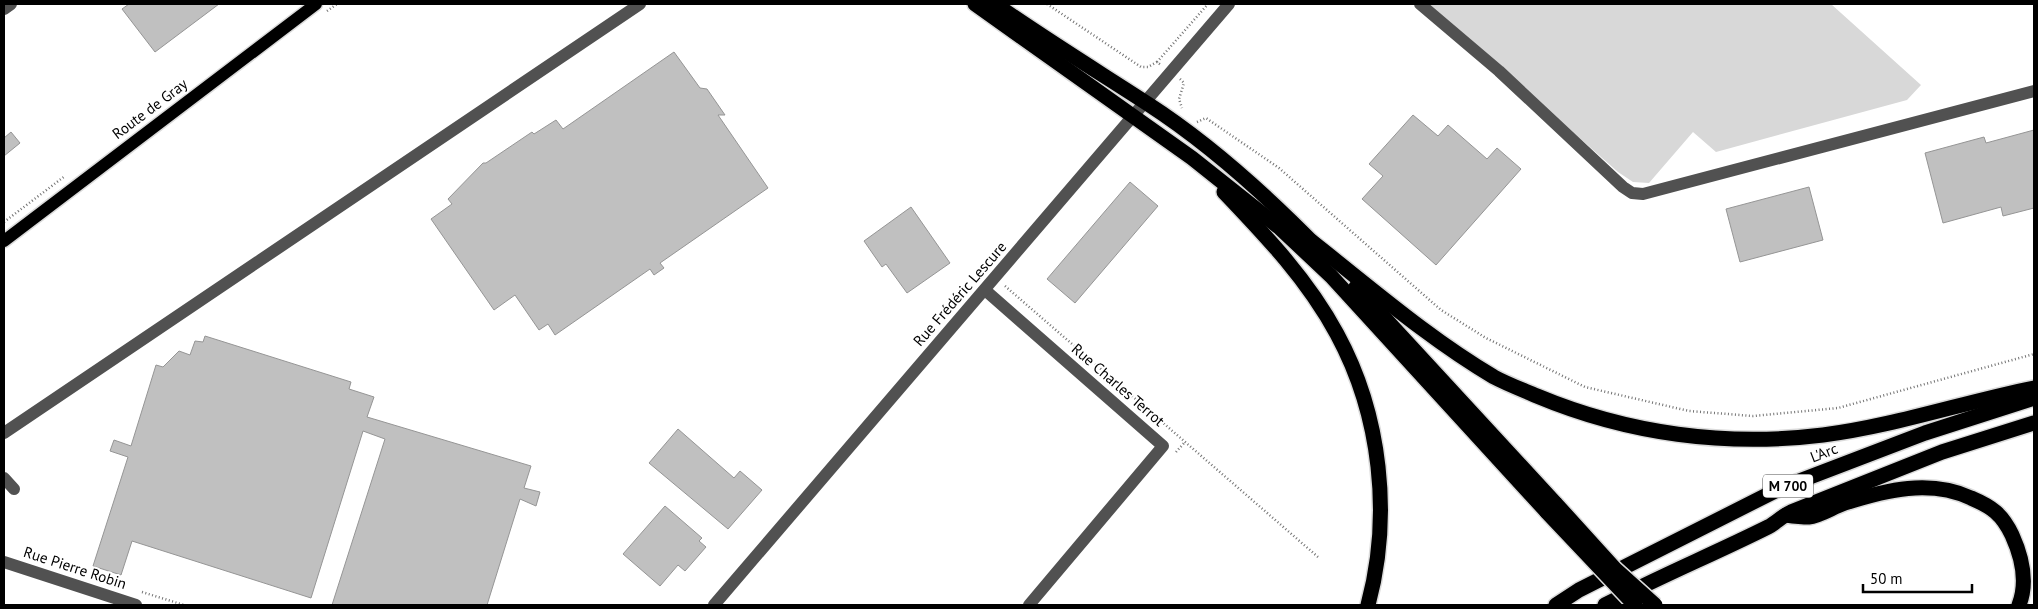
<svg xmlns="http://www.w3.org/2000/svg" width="2038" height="609" viewBox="0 0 2038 609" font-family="'PT Sans',sans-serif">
  <rect width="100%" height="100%" fill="#fff"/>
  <path fill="#d8d8d8" d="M1428,4H1831L1921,85L1907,100L1716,152L1693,132L1649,183L1633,182L1618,172Z"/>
  <g fill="#c0c0c0" stroke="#959595">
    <path d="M129,4H219L155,52L122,9Z"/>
    <path d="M674,52L700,88L707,89L725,115H718L768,188L660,263L664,268L654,275L650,269L555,335L548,324L539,330L515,295L494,310L431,219L452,204L448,199L483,163H486L532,132L534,134L556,120L563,129Z"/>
    <path d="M1413,115L1438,136L1448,125L1487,159L1497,148L1521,169L1436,265L1362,199L1383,176L1369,164Z"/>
    <path d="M2034,130V208L2003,216L2001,207L1943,223L1925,153L1984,137L1986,143Z"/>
    <path d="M11,132L20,143L4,156V138Z"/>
    <path d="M1130,182L1158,206L1075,303L1047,279Z"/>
    <path d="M1809,187L1823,240L1740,262L1726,209Z"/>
    <path d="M911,207L950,263L907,293L886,264L882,267L864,241Z"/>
    <path d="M205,336L351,382L349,389L374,397L367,417L531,466L524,488L540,492L536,506L520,499L487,605H332L385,439L363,431L311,598L132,541L121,575L93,566L128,457L110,451L114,440L131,446L156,365L163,367L179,351L190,355L195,341L203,342Z"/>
    <path d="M678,429L734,478L740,471L762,490L728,529L649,463Z"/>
    <path d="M665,506L702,538L699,541L706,547L685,571L678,565L660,586L623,554Z"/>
  </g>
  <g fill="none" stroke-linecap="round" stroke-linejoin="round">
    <defs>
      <path id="major" d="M4,241L316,4"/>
      <g id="highway">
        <path d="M975,4L1192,158L1280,228L1331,276L1547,512"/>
        <path d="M995,4C1045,39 1097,71 1148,104C1210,144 1266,195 1317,247"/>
        <path d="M1224,192C1266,236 1308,280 1337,334C1381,415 1392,516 1368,605"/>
        <path d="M1311,241C1371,288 1428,338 1494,377C1507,384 1523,390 1537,396C1628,434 1726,447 1823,435C1894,426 1964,402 2034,388"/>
        <path d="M1356,287L1556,504"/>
        <path d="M1786,515C1793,516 1801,517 1809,517C1820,516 1833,507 1845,503C1886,490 1930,479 1971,498C1992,507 2002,514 2012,535C2022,557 2028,582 2019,605"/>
        <path d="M1556,605L1579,590L1781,488L1925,433L2034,398"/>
        <path d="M1605,605C1658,577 1714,554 1768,527C1776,523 1782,516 1791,512L1942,452L2034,423"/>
      </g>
    </defs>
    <use href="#major" stroke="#dbdbdb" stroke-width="15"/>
    <use href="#highway" stroke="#dbdbdb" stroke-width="18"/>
    <g stroke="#737373" stroke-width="2.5" stroke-dasharray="1 2.5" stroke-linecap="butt">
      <path d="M1047,4L1141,67H1148L1157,62L1161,65"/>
      <path d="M327,11L337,4"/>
      <path d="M1157,62L1208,4"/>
      <path d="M1180,79L1184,83L1179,99L1182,108"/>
      <path d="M1197,122L1206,118L1279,168L1441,310L1486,338L1585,387L1689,411L1753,416L1838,408L2034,354"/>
      <path d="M4,222L65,176"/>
      <path d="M1005,286L1318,557"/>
      <path d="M1176,452L1185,442"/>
      <path d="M142,592L184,605"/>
    </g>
    <g stroke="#515151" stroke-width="12">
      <path d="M1420,4L1499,71L1623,187L1632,193L1643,194L2034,91"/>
      <path d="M4,9L11,4"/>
      <path d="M985,290L1163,446L1029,605"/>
      <path d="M4,433L640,4"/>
      <path d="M4,478L14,489"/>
      <path d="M4,562L136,605"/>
      <path d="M714,605L1229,4"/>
    </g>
    <use href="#major" stroke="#000" stroke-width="12"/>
    <use href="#highway" stroke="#000" stroke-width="15"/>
    <defs>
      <g id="highway-bridge">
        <path d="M1556,504L1615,569L1655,605"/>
        <path d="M1547,512L1635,605"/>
      </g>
    </defs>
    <use href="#highway-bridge" stroke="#dbdbdb" stroke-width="18" stroke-linecap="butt"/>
    <use href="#highway-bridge" stroke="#000" stroke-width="15"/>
  </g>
  <g text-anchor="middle" stroke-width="4" stroke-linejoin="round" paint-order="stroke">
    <rect fill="#fff" stroke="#4c4c4c" stroke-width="1" x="1763" y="474.5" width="50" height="23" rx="4"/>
    <g font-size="14" font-weight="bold" fill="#000">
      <text x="1788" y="491">M 700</text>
    </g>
    <g font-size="15" fill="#000" stroke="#fff">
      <text transform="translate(150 109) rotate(-37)" y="5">Route de Gray</text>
      <text transform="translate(960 294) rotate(-49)" y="5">Rue Frédéric Lescure</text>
      <text transform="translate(1118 385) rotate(41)" y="5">Rue Charles Terrot</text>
      <text transform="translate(1824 453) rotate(-21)" y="5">L'Arc</text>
      <text transform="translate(75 568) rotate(18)" y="5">Rue Pierre Robin</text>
    </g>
  </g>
  <rect width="2038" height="609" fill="none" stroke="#000000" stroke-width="10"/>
  <path d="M1863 584v8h109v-8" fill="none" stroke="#000000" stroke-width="2.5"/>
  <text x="1870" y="584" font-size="15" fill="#000000" stroke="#ffffff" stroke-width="4" paint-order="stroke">50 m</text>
</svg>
